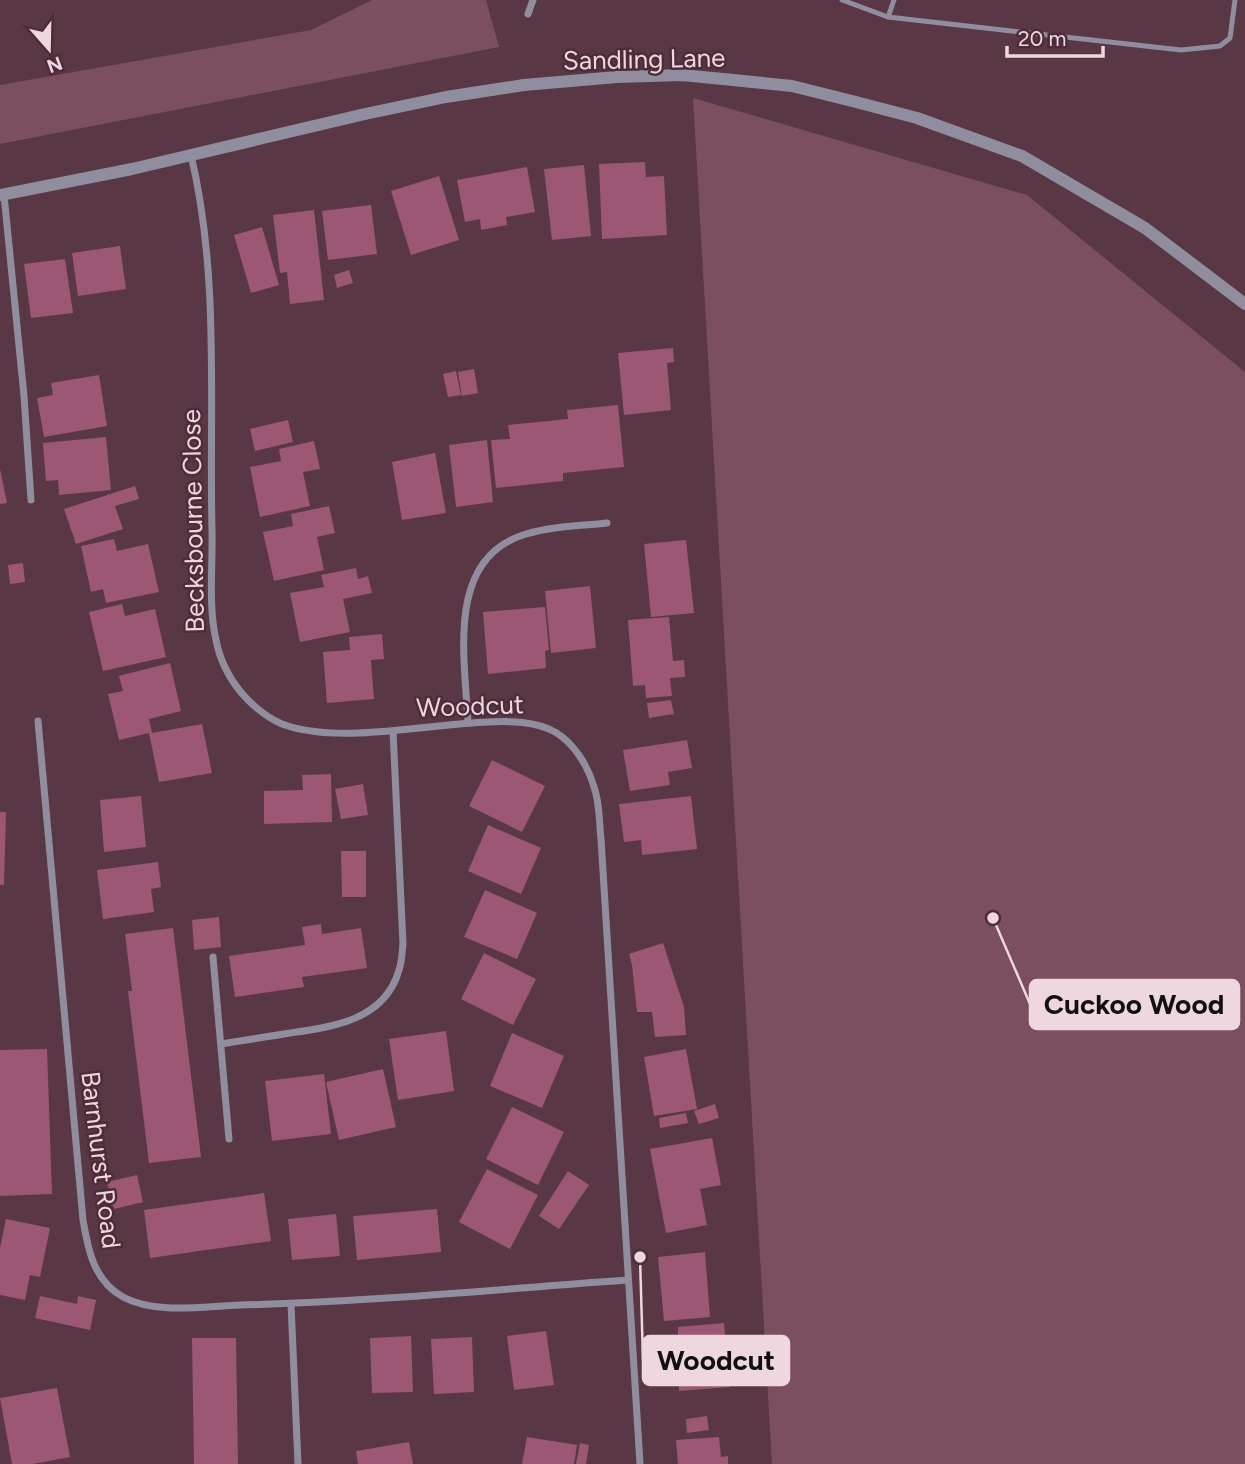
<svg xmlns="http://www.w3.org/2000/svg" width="1245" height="1464" viewBox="0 0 1245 1464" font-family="Figtree,sans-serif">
  <rect width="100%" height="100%" fill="#593745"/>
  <g fill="#7b4e61">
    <path d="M372,0H486L499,47L0,144V85L311,30Z"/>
    <path d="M693,98L1027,195L1245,372V1464H772Z"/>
  </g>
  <g fill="#9b5774">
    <path d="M645,162L646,177L664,176L667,235L602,239L599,164Z"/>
    <path d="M584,165L591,236L552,240L544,169Z"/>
    <path d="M527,167L535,212L506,217L507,225L481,230L480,219L465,222L457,180Z"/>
    <path d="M439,176L459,240L411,255L391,191Z"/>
    <path d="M371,205L377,254L328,260L322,211Z"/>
    <path d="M314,210L324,300L290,304L287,272L280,273L273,215Z"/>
    <path d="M262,227L279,285L251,293L234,235Z"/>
    <path d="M120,246L126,289L78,296L72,253Z"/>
    <path d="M65,259L73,313L31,318L24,264Z"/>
    <path d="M349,270L353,283L337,288L334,275Z"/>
    <path d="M673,348L674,362L667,363L671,410L624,415L618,353Z"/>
    <path d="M474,369L478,393L462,396L458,372Z"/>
    <path d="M456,371L461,395L448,397L443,374Z"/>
    <path d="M99,375L107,426L44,437L37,398L53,395L51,383Z"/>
    <path d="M618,405L624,467L563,473V481L496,488L491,440L510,439L508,425L568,419L567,410Z"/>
    <path d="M288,420L293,442L255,451L250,429Z"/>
    <path d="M106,437L111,490L59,495L58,480L46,481L43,443Z"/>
    <path d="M487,440L493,502L456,507L449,445Z"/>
    <path d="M314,441L320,469L303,472L310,506L260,517L250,467L281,461L279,449Z"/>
    <path d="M435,453L446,513L402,520L392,462Z"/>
    <path d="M0,469L7,503L0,504Z"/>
    <path d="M135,486L139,499L115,506L123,529L76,544L64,509Z"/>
    <path d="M329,506L335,533L317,537L324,570L274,581L263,532L293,526L291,514Z"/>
    <path d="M114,539L117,551L148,544L159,592L106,603L103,589L91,592L81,546Z"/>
    <path d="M686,540L694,613L651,617L644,544Z"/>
    <path d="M23,563L25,582L10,584L8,565Z"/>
    <path d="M356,568L358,579L368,576L372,593L343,599L350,632L300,642L290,593L324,587L321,575Z"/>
    <path d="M590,586L596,648L551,653L545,591Z"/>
    <path d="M122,604L125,616L155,609L166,657L103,671L89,612Z"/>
    <path d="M545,607L549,650L545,651L546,668L488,674L483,612Z"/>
    <path d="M669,617L673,661L684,660L685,677L670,678L672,696L646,698L645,685L633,686L628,620Z"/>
    <path d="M382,634L384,659L371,660L374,699L327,703L323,652L350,650L349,637Z"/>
    <path d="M170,663L181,711L149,719L152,733L202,724L212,773L159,782L149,733L119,740L108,694L123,691L119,676Z"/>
    <path d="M671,700L674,714L649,718L647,703Z"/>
    <path d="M687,740L692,768L668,772L670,785L630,791L623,750Z"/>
    <path d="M492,760L545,786L522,832L469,806Z"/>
    <path d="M331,774L332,822L264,824V791L303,790L302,775Z"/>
    <path d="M363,784L368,815L341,819L335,789Z"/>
    <path d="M141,796L146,847L104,852L100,800Z"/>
    <path d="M691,796L697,849L642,855L641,840L624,842L619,804Z"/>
    <path d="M0,812H6L4,885H0Z"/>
    <path d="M488,825L541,848L521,894L468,871Z"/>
    <path d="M341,851H366V897H342Z"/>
    <path d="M158,862L161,887L151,889L154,912L103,919L97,870Z"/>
    <path d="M485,890L537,913L517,959L464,937Z"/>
    <path d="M219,917L221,947L194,950L192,920Z"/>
    <path d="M321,924L322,934L361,928L367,968L302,977L304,987L235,997L229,956L305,945L302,927Z"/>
    <path d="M173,928L201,1157L149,1163L128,991H132L125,934Z"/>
    <path d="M663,943L684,1007L686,1035L655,1037L652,1012H637L632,965L629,954Z"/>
    <path d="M484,953L536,979L513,1025L461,999Z"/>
    <path d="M446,1031L454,1091L398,1100L389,1039Z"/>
    <path d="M512,1033L564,1056L542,1108L490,1086Z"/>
    <path d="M47,1049L52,1194L0,1196V1050Z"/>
    <path d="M686,1049L697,1109L654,1116L644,1057Z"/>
    <path d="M383,1069L396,1127L339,1140L326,1082Z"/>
    <path d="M324,1074L331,1134L272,1141L265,1081Z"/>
    <path d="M715,1104L719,1118L699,1124L694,1111Z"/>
    <path d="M512,1107L564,1132L538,1185L486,1159Z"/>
    <path d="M686,1113L688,1123L660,1128L659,1118Z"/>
    <path d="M712,1138L721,1185L700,1189L707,1225L666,1233L650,1149Z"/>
    <path d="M487,1169L538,1195L510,1249L459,1222Z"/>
    <path d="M568,1171L589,1185L559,1229L539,1216Z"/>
    <path d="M137,1175L143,1202L114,1209L107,1182Z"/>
    <path d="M264,1193L271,1241L150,1258L144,1210Z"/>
    <path d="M437,1209L441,1252L357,1260L353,1216Z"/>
    <path d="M336,1214L340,1256L292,1260L288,1219Z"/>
    <path d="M6,1219L50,1228L40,1277L30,1275L25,1300L0,1295V1248Z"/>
    <path d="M705,1252L710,1317L664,1321L658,1257Z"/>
    <path d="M40,1296L77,1304L78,1296L96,1300L90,1330L35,1318Z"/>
    <path d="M724,1323L730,1387L679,1391L678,1327Z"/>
    <path d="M546,1331L554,1385L514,1390L507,1336Z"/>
    <path d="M411,1336L413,1392L372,1393L370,1338Z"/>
    <path d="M472,1337L474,1392L434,1394L431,1339Z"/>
    <path d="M192,1338H236L238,1464H194Z"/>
    <path d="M57,1388L70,1457L33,1464H12L0,1398Z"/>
    <path d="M707,1416L709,1430L687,1433L686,1419Z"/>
    <path d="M527,1437L577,1445L574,1464H522Z"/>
    <path d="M719,1437L721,1457L728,1456V1464H678L676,1440Z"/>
    <path d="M409,1442L413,1464H358L356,1451Z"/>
    <path d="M580,1443L589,1445L586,1464H576Z"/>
  </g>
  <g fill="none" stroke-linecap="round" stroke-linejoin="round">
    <g stroke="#908e9e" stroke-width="5">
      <path d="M842,0L888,17L1181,50L1220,46L1230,38L1235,0"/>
      <path d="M888,17L894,0"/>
    </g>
    <g stroke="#908e9e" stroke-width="7">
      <path d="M528,14L533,0"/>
      <path d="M191,155C220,277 209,404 212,529C213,565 208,605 216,640C220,662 232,684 248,700C257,709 270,719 282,724C338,745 428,724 488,722C510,721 535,721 555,732C574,743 588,766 594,787C600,803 599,822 601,839L640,1464"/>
      <path d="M4,195L24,396L31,500"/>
      <path d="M38,721L83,1220C88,1250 94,1281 123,1297C157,1315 204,1306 240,1305C369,1302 499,1289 628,1280"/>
      <path d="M468,723C465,658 445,558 526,534C552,526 580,526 607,523"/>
      <path d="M213,957L229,1139"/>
      <path d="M221,1044C244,1040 267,1037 290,1033C333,1027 385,1020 399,970C402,962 402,952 403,944L393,731"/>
      <path d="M291,1304L298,1464"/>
    </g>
    <path stroke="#908e9e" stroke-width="12" d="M0,195L132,169L365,114L446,97L524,85L617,77L682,75L733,80L792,86L856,102L917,118L1022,156L1145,228L1245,304"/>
  </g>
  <g text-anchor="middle" stroke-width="5" stroke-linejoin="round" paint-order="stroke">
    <g font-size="26" fill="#eed7df" stroke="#4e2c3a">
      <text transform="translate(644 59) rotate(-1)" y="9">Sandling Lane</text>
      <text transform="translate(193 521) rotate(-91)" y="9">Becksbourne Close</text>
      <text transform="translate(470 706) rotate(-2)" y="9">Woodcut</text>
      <text transform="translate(101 1160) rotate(83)" y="9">Barnhurst Road</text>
    </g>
  </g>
  <path fill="none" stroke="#eed7df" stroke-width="2.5" d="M993 918L1030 1004M640 1257L643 1360"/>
  <g fill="#eed7df" stroke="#4e2c3a" stroke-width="2.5">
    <circle cx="993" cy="918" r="7"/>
    <circle cx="640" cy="1257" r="7"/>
  </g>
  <g fill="#eed7df" stroke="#eed7df" stroke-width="2.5">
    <rect x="1030" y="980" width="209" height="49" rx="7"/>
    <rect x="643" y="1336" width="146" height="49" rx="7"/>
  </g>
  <g font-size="28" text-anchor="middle" font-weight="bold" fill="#111">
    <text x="1134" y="1014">Cuckoo Wood</text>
    <text x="716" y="1370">Woodcut</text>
  </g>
  <g transform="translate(49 49) rotate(160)" stroke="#4e2c3a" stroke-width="5" paint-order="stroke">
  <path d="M0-5L12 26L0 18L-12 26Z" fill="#eed7df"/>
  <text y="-10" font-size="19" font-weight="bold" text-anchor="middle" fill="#eed7df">N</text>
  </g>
  <path d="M1007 46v10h96v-10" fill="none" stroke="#eed7df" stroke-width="3.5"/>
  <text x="1018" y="46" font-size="21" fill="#eed7df" stroke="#4e2c3a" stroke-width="5" paint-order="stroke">20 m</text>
</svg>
